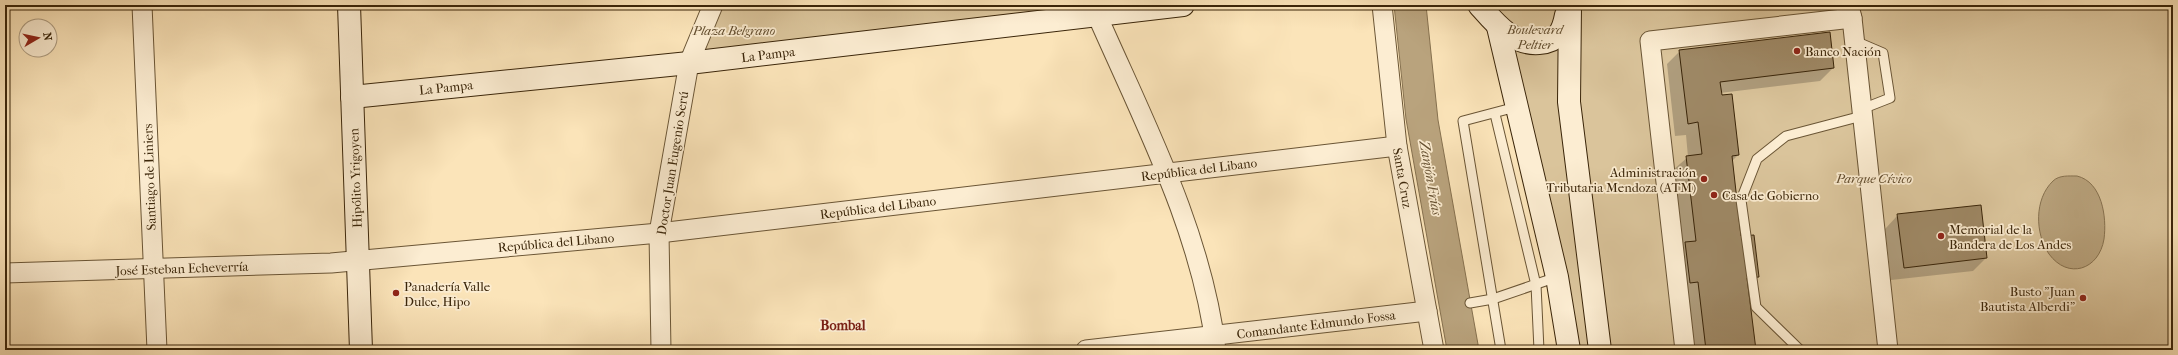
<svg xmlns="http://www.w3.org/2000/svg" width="2178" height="355" viewBox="0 0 2178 355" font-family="'IM FELL French Canon',serif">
  <rect width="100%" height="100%" fill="#fbe4b9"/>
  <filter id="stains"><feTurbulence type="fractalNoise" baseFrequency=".005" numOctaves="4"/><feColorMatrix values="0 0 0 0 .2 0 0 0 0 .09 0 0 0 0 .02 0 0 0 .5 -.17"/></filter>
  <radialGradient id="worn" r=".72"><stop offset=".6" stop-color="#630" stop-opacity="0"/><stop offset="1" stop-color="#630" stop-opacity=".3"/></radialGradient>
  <g fill="#dac49b" stroke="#8a7452">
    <path d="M717,5H1084L1089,12L695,59Z"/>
    <path d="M1482,5H1565L1596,350H1575Z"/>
    <path d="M1575,5H2173V350H1610L1577,106Z"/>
  </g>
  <g fill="#b9a37d" stroke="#86714f">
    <path d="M1394,5H1426L1438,120L1479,350H1447L1406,119Z"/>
    <path d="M2077,176C2102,182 2107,217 2104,239C2099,270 2068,280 2049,254C2035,234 2034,199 2053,181C2059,175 2069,176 2077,176Z"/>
  </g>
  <g fill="#0003">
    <path d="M1680,51L1833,68L1820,81L1720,93L1738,155L1732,161L1741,237L1758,276L1747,288L1755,350H1692L1673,170L1688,157L1686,135L1675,136L1667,64Z"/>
    <path d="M1898,215L1986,258L1973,271L1891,280L1885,229Z"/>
  </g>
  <g fill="#9e8865" stroke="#3a2509">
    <path d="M1830,32L1834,68L1720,82L1722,95L1732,94L1739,155L1732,156L1741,236L1754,235L1759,277L1747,278L1756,350H1706L1698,282L1690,283L1685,242L1696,241L1686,156L1702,154L1698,122L1688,124L1679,50Z"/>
    <path d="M1981,205L1987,258L1904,268L1897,214Z"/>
  </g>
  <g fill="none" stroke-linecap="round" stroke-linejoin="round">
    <defs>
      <g id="lane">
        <path d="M1855,41L1883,53L1890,98L1862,109"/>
        <path d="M1495,114L1536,285L1539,350"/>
        <path d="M1470,303L1493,299L1557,277"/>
        <path d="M1501,350L1463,121L1516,107"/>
        <path d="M1800,350L1756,307L1741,200L1757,159L1786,136L1862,116"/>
      </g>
      <g id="street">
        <path d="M142,5L157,350"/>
        <path d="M1090,5L1097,15C1144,122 1202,232 1216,350"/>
        <path d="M1382,5L1397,146L1434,350"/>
        <path d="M1849,6L1852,18L1888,350"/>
        <path d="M5,273L331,263L659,233L1397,146"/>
        <path d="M661,350L659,233L689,63L713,5"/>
        <path d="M1086,350L1427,311"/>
        <path d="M1685,350L1650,41L1852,18"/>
      </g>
      <g id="secondary">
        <path d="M349,5L361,350"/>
        <path d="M1479,5C1495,23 1512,45 1539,43C1558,42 1563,31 1566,15"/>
        <path d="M1570,5L1569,102L1600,350"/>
        <path d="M1498,27L1557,277L1569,350"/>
        <path d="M352,97L689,63L1183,5"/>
      </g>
    </defs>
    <use href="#lane" stroke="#6a5535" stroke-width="11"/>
    <use href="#street" stroke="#6a5535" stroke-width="21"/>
    <use href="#secondary" stroke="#3a2509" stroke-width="24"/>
    <use href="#lane" stroke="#fcedd2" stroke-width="9"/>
    <use href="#street" stroke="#fcedd2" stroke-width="19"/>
    <use href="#secondary" stroke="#fcedd2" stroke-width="22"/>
  </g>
  <g fill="#8f2418" stroke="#fcedd2" stroke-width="1.5">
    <circle cx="1797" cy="51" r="4"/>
    <circle cx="1704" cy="179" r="4"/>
    <circle cx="1714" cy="195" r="4"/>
    <circle cx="1941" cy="236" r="4"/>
    <circle cx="396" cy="293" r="4"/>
    <circle cx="2083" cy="298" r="4"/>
  </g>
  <g text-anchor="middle" stroke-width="3.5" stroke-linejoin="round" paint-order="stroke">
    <g font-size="13" font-style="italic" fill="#624d2e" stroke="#fcedd2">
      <text x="1535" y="34">Boulevard<tspan x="1535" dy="15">Peltier</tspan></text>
      <text x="734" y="35">Plaza Belgrano</text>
      <text x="1874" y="183">Parque Cívico</text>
    </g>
    <g font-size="13" fill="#3a2509" stroke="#fcedd2" text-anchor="start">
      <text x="1805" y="56">Banco Nación</text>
      <text x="1696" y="177" text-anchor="end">Administración<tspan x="1696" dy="15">Tributaria Mendoza (ATM)</tspan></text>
      <text x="1722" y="200">Casa de Gobierno</text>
      <text x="1949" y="234">Memorial de la<tspan x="1949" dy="15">Bandera de Los Andes</tspan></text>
      <text x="404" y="291">Panadería Valle<tspan x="404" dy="15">Dulce, Hipo</tspan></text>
      <text x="2075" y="296" text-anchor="end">Busto "Juan<tspan x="2075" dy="15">Bautista Alberdi"</tspan></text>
    </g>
    <g font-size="13" fill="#3a2509" stroke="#fcedd2">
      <text transform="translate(768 54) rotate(-7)" y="5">La Pampa</text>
      <text transform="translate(446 87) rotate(-6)" y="5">La Pampa</text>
      <text transform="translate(672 163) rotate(-81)" y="5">Doctor Juan Eugenio Serú</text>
      <text transform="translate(1199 169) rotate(-7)" y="5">República del Libano</text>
      <text transform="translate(149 177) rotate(-92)" y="5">Santiago de Liniers</text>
      <text transform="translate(355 178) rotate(-92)" y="5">Hipólito Yrigoyen</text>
      <text transform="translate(1403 178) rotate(80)" y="5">Santa Cruz</text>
      <text transform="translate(878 207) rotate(-7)" y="5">República del Libano</text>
      <text transform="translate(556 242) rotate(-5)" y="5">República del Libano</text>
      <text transform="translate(182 268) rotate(-2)" y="5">José Esteban Echeverría</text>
      <text transform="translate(1316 324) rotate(-7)" y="5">Comandante Edmundo Fossa</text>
    </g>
    <g font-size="14" font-style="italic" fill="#665132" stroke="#fcedd2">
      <text transform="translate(1431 178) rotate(80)" y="5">Zanjón Frías</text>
    </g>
    <g font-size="14" font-weight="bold" fill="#7a1f14" stroke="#fcedd2">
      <text x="843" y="330">Bombal</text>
    </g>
  </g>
  <rect width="2178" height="355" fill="none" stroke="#fbe4b9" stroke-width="20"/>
  <rect x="6" y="6" width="2166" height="343" fill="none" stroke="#3a2509" stroke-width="2"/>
  <rect x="10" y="10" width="2158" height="335" fill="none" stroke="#3a2509"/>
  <g transform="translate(38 38) rotate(81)"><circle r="19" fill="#fcedd2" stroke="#ae9d82"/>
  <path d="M0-3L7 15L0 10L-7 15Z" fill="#8f2418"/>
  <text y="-6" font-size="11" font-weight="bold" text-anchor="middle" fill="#3a2509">N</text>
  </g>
  <rect width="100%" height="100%" filter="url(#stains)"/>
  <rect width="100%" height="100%" fill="url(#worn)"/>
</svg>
